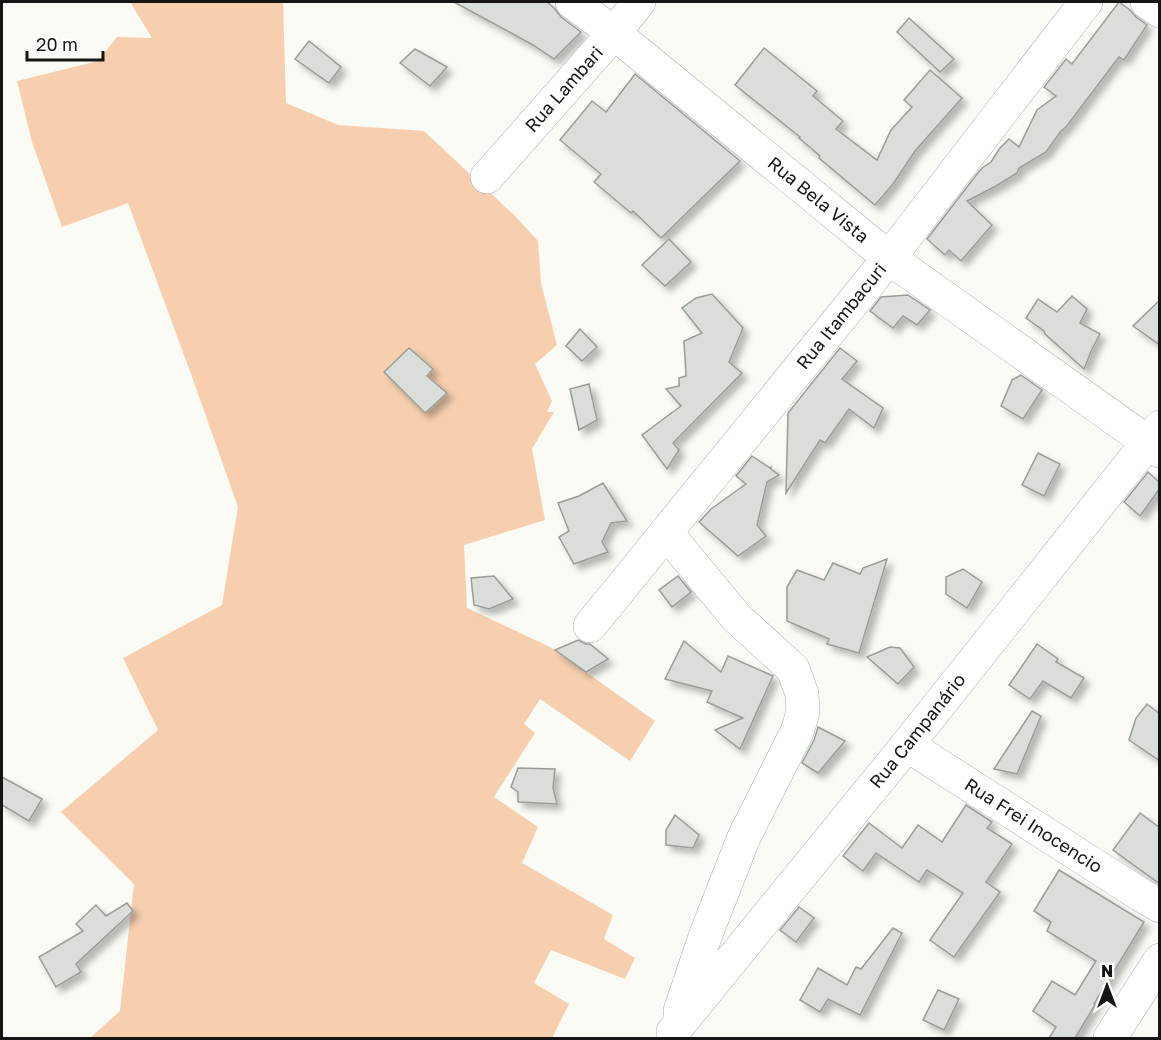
<svg xmlns="http://www.w3.org/2000/svg" width="1161" height="1040" viewBox="0 0 1161 1040" font-family="'Golos Text',sans-serif">
  <defs>
    <filter id="shadow"><feDropShadow dx="5.5" dy="5.5" stdDeviation="3" flood-color="#0004"/></filter>
  </defs>
  <rect width="100%" height="100%" fill="#f9fbf4"/>
  <path fill="#f7cfaf" fill-rule="evenodd" d="M130,2H283L286,103L338,125L424,131L516,217L538,241L541,283L557,345L535,364L552,401L547,412H554L532,449L545,520L464,545L467,608L552,648L655,721L630,761L540,699L524,724L535,733L494,797L538,827L522,863L613,915L604,939L635,958L625,979L551,950L534,983L569,1004L552,1038H90L120,1011L134,884L61,812L158,730L123,658L222,605L238,507L191,374L128,203L62,227L32,142L17,81L98,61L117,37L152,38ZM409,348L433,368L427,376L447,393L425,413L384,372Z"/>
  <g fill="#d9ded9" stroke="#989d98" stroke-width="1.5" filter="url(#shadow)">
    <path d="M454,2H547L554,8L561,17L581,32L554,59L533,45Z"/>
    <path d="M1119,2L1130,10L1136,17L1147,25L1124,60L1119,57L1066,127L1061,131L1046,152L1019,168L1017,173L996,186L967,201L992,225L961,261L949,250L945,255L927,239L977,174L982,168L991,162L1000,148L1009,139L1019,147L1037,110L1056,96L1044,87L1066,59L1072,64Z"/>
    <path d="M909,18L954,59L940,72L897,32Z"/>
    <path d="M309,41L341,67L329,83L295,59Z"/>
    <path d="M764,48L817,91L813,96L843,121L836,129L877,160L891,130L912,107L904,100L930,70L962,98L915,151L893,184L875,205L819,158L820,156L799,138L800,137L735,85Z"/>
    <path d="M415,49L447,67L430,86L400,63Z"/>
    <path d="M635,74L740,161L661,238L633,211L631,213L594,182L601,174L560,140L592,101L606,112Z"/>
    <path d="M669,239L691,262L665,286L642,265Z"/>
    <path d="M712,294L743,328L729,362L742,373L673,443L679,450L667,469L642,435L681,406L666,389L679,386V378L686,376L684,341L702,333L682,308L696,298Z"/>
    <path d="M908,295L930,310L917,325L903,316L893,328L870,311L881,297Z"/>
    <path d="M1072,296L1087,309L1080,323L1100,334L1092,349L1084,369L1045,334L1044,331L1026,318L1038,299L1057,312Z"/>
    <path d="M1160,300V345L1133,326Z"/>
    <path d="M580,329L597,347L582,361L566,346Z"/>
    <path d="M409,348L433,369L427,376L447,393L425,413L384,372Z"/>
    <path d="M840,348L857,361L842,379L883,408L874,428L849,409L825,443L820,440L786,493L788,413Z"/>
    <path d="M1021,375L1042,390L1023,419L1001,406L1012,380Z"/>
    <path d="M589,384L597,420L579,430L570,389Z"/>
    <path d="M1038,453L1060,464L1044,496L1022,485Z"/>
    <path d="M752,456L770,468L771,467V469L779,475L767,482L757,525L766,536L738,556L699,522L711,509L746,484L736,476Z"/>
    <path d="M1148,472L1160,483V488L1140,516L1124,502Z"/>
    <path d="M603,483L627,521L611,523L602,542L608,552L574,564L559,537L569,531L558,503L579,496Z"/>
    <path d="M887,559L859,653L827,644L829,639L787,621V587L797,570L824,580L833,563L860,574L863,568Z"/>
    <path d="M963,569L982,582L967,608L946,594V577Z"/>
    <path d="M494,576L513,599L489,609L474,605L471,578Z"/>
    <path d="M678,576L691,592L672,607L659,590Z"/>
    <path d="M578,640L586,644H590L608,659L586,672L555,650Z"/>
    <path d="M684,641L721,672L728,656L773,676L740,749L715,730L743,718L707,702L712,691L665,679Z"/>
    <path d="M1037,644L1058,659L1056,662L1084,678L1071,698L1043,681L1030,699L1009,685Z"/>
    <path d="M890,647L900,648L914,667L898,684L867,657Z"/>
    <path d="M1147,704L1160,714V761L1129,740L1136,718Z"/>
    <path d="M1032,711L1041,716L1017,774L994,769Z"/>
    <path d="M818,727L845,741L818,773L802,763L814,740Z"/>
    <path d="M518,768L555,769L553,788L557,804L518,802V792L511,787Z"/>
    <path d="M2,777L42,799L29,821L2,805Z"/>
    <path d="M966,805L992,822L987,828L1012,844L986,882L1000,892L954,957L930,940L963,893L927,870L919,882L876,853L863,871L843,856L869,823L902,848L918,825L942,842Z"/>
    <path d="M1140,813L1160,828V884L1113,850Z"/>
    <path d="M675,815L699,835L693,848L666,845V830Z"/>
    <path d="M1059,870L1144,922L1094,1004L1095,1005L1075,1038H1049L1056,1027L1033,1011L1052,981L1075,995L1096,961L1047,931L1051,922L1034,911Z"/>
    <path d="M127,903L133,911L76,964L81,972L56,987L39,957L83,931L76,924L96,905L106,916Z"/>
    <path d="M799,907L814,918L796,942L780,930Z"/>
    <path d="M893,928L902,933L860,1015L828,999L820,1012L800,1000L818,968L847,985L856,967L861,969Z"/>
    <path d="M938,990L959,999L944,1030L923,1020Z"/>
  </g>
  <g fill="none" stroke-linecap="round" stroke-linejoin="round">
    <defs>
      <g id="minor">
        <path id="s1" d="M572,2L614,33L889,258L1160,451"/>
        <path d="M1147,2L1160,11"/>
        <path id="s2" d="M487,177L614,33L639,2"/>
        <path d="M666,532L736,617L793,669L802,694L803,712L797,732L744,837L706,934L680,1011"/>
        <path id="s3" d="M590,626L889,258L1086,2"/>
        <path id="s4" d="M907,745L1141,895L1160,906"/>
        <path id="s5" d="M673,1032L907,745L1160,427"/>
        <path d="M1110,1038L1160,960"/>
      </g>
    </defs>
    <use href="#minor" stroke="#aeafa9" stroke-width="34"/>
    <use href="#minor" stroke="#fff" stroke-width="33"/>
  </g>
  <g text-anchor="middle" stroke-width="5" stroke-linejoin="round" paint-order="stroke">
    <g font-size="18" fill="#161614" stroke="#fffffe">
      <text dy="6" stroke="none"><textPath href="#s2" startOffset="117">Rua Lambari</textPath></text>
      <text dy="6" stroke="none"><textPath href="#s1" startOffset="316">Rua Bela Vista</textPath></text>
      <text dy="6" stroke="none"><textPath href="#s3" startOffset="399">Rua Itambacuri</textPath></text>
      <text dy="6" stroke="none"><textPath href="#s5" startOffset="388">Rua Campanário</textPath></text>
      <text dy="6" stroke="none"><textPath href="#s4" startOffset="150">Rua Frei Inocencio</textPath></text>
    </g>
  </g>
  <rect width="1161" height="1040" fill="none" stroke="#161614" stroke-width="6"/>
  <g transform="translate(1107 986)" stroke="#fffffe" stroke-width="4.5" paint-order="stroke">
  <path d="M0-4.5L10 22L0 15L-10 22Z" fill="#161614"/>
  <text y="-9" font-size="16" font-weight="bold" text-anchor="middle" fill="#161614">N</text>
  </g>
  <path d="M27 51v9h76v-9" fill="none" stroke="#161614" stroke-width="3"/>
  <text x="36" y="51" font-size="18" fill="#161614" stroke="#fffffe" stroke-width="4.5" paint-order="stroke">20 m</text>
</svg>
